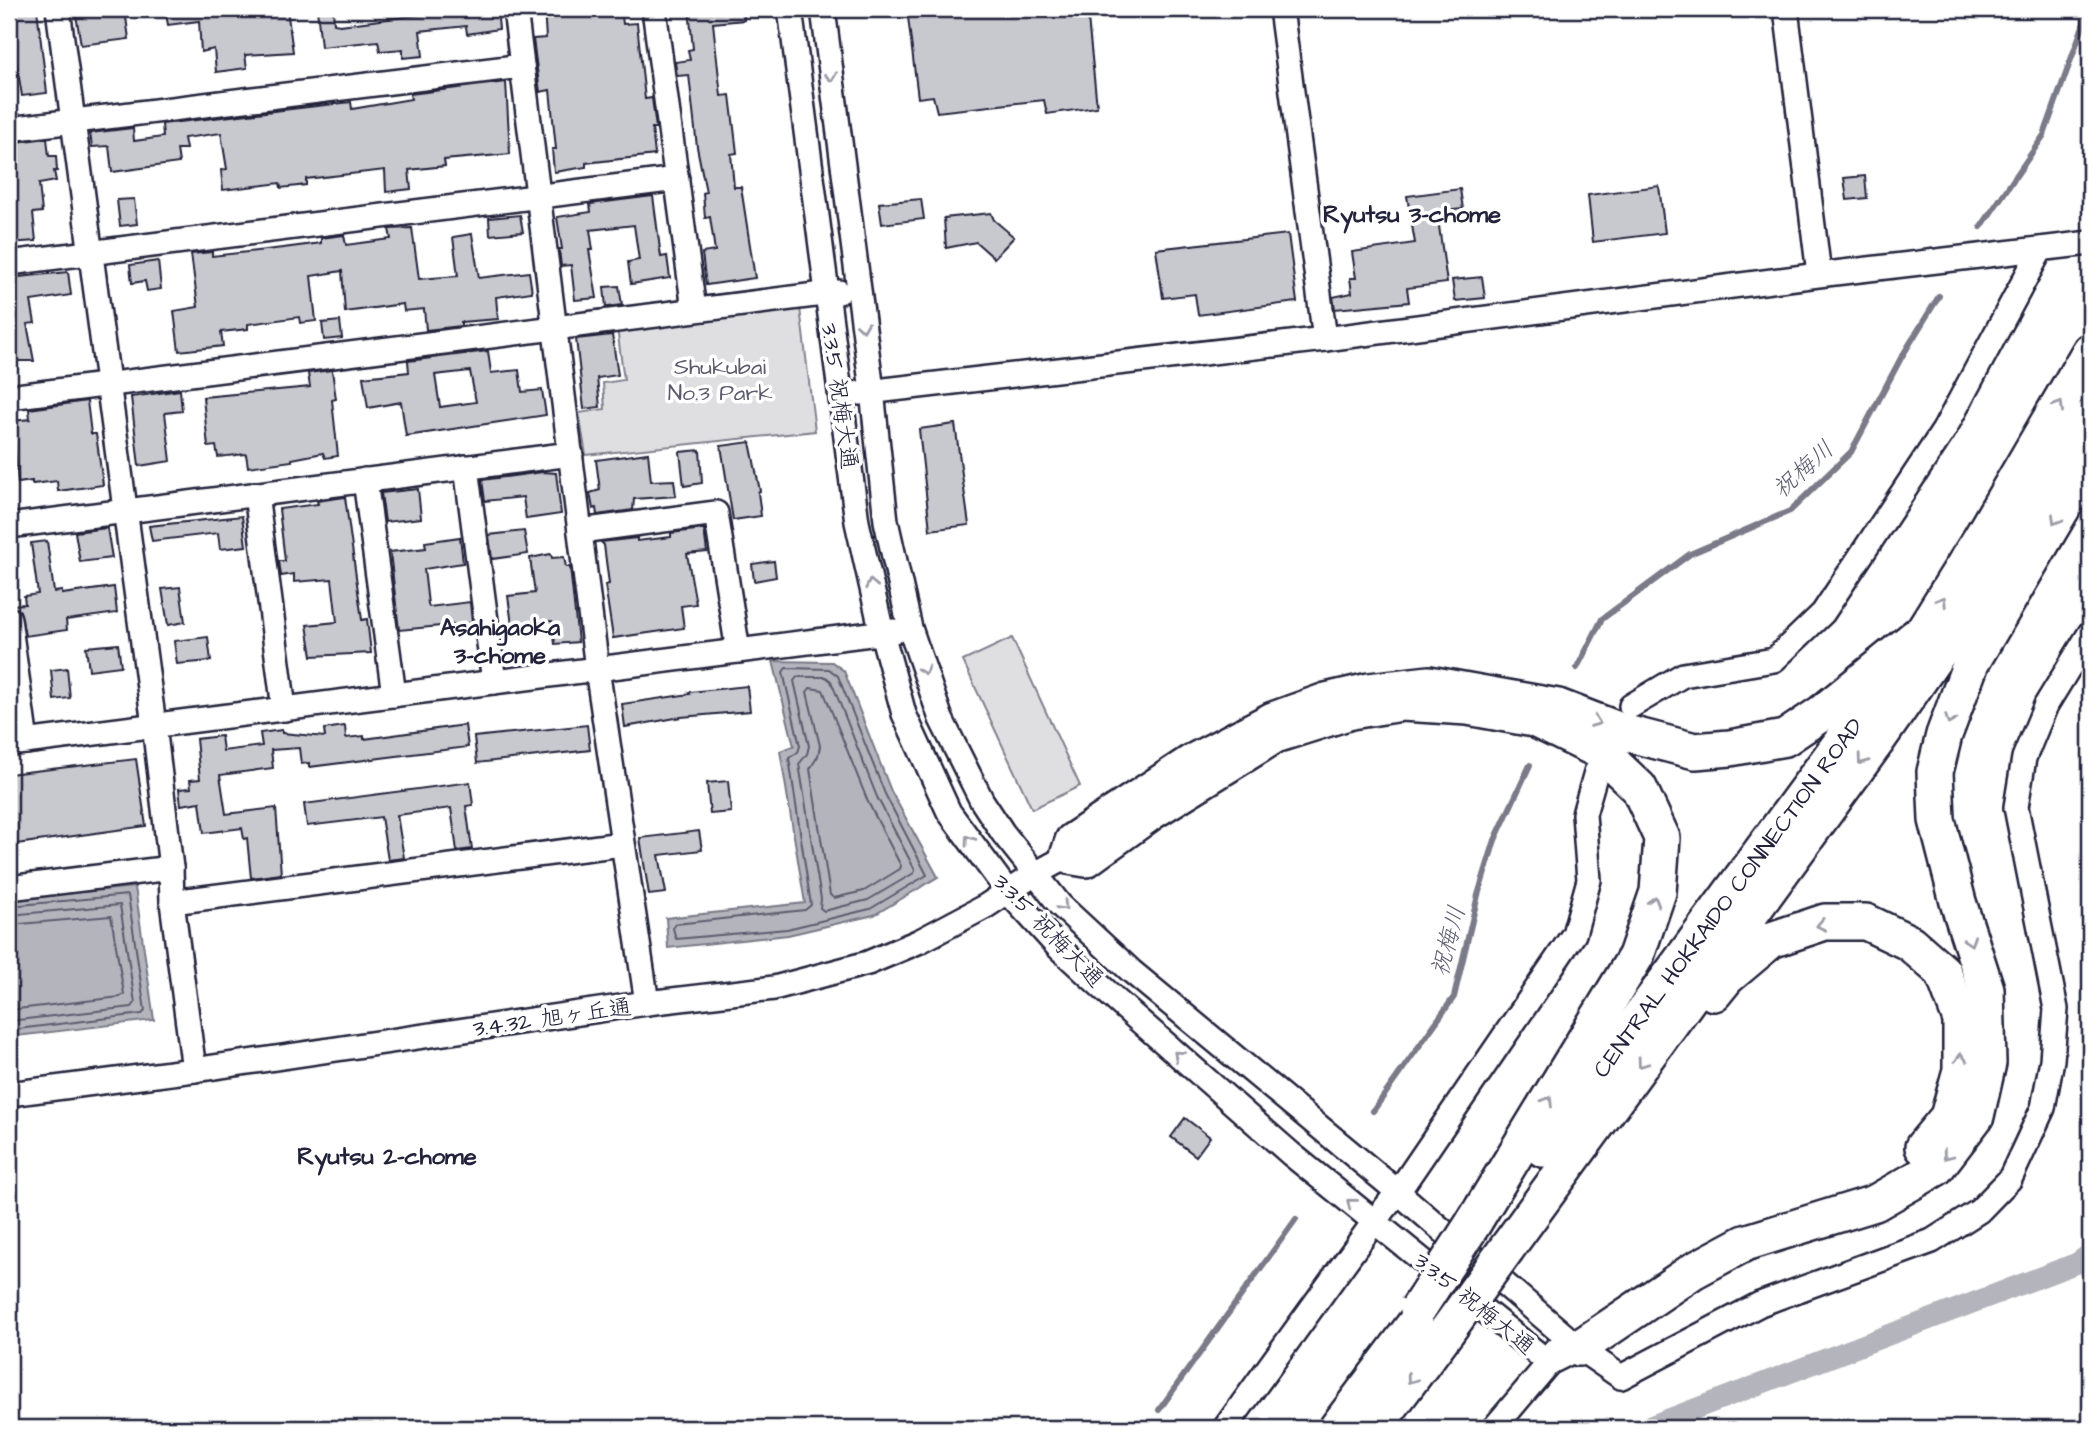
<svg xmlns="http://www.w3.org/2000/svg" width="2099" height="1437" viewBox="0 0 2099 1437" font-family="'Architects Daughter','Klee One',sans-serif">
  <rect width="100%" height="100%" fill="#fff"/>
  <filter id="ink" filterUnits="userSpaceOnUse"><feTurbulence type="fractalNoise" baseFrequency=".0143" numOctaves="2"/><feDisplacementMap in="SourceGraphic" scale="14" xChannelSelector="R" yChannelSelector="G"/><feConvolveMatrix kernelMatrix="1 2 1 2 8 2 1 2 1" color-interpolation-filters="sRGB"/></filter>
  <g filter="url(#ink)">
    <g fill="#dfdfe2" stroke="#80808e" stroke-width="2">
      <path d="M800,308L815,431L586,455L579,413L605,409L603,383L624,380L617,328Z"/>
      <path d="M1012,638L1080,786L1032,809L963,661Z"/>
    </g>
    <g fill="#b4b4bc" stroke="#7a7a88" stroke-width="2">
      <path d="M773,661L832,662L844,671L891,791L938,877L874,915L788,935L668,948L666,918L805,903L780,751L794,746Z"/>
      <path d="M135,887L154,1020L9,1037V899Z"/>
    </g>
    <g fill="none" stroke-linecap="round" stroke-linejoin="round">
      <g stroke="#5c5c6f" stroke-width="2">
        <path d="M786,668L829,669L838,676L885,794L927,875L870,909L787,929L676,939L673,928L676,924L805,910L811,905L789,758L798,752L800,746L783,672Z"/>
        <path d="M797,677H826L831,681L877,797L915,870L914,873L868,900L824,911L820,908L821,899L799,764L807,754L809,746L794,681Z"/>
        <path d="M810,688L823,690L868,802L901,866L900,869L864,891L834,898L830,895L810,769L818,756L820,746L807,692Z"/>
        <path d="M9,906L128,895L145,1011L142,1014L9,1030"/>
        <path d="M9,915L120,905L135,1003L132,1007L9,1021"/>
        <path d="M9,925L111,916L124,994L120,997L9,1010"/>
      </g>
      <g stroke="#7a7a88" stroke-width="6">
        <path d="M1981,227L2044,135L2089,9"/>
        <path d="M1577,668L1602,619L1690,554L1790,511L1851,452L1901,358L1939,296"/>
        <path d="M1373,1111L1454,997L1478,895L1495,840L1530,765"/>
        <path d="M1159,1410L1296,1219"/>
      </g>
      <path stroke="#b4b4bc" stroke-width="21" d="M1645,1428L2077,1263L2090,1254"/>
    </g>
    <g fill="#c8c8cf" stroke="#22223b" stroke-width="2" fill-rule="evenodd">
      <path d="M37,9L47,93L22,96L16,60L9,61V12Z"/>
      <path d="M165,9H287L293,52L245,55L247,68L216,72L214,49L201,52L199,21L168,25Z"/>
      <path d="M317,9H333L334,24L340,25L469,9H497L499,29L467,34L466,26L420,31L423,56L403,58V49L380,51L378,41L321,47Z"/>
      <path d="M544,9H621L623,24L637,23L645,99L652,98L656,128H652L655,155L586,163V167L554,172L552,149H556L550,90L540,92L533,39L546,38Z"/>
      <path d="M689,9H744V20L713,23L721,96L730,95L737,153L731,154L734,187H741L755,278L706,285L702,253L715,251L710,217L705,218L703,193L706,192L697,147L689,75L677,76L675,62L690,60L688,50L693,49Z"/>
      <path d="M907,9H1087L1097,107L1047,114L1044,100L937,112L933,96L918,98Z"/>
      <path d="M125,10L129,39L81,45L76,15Z"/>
      <path d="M506,82L510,154L444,160L445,166L409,170L411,189L386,192L385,170L306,179V185L281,188L280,183L223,190L221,170L227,169L221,133L184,138L186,149H177L179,163L112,172L109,146L92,147L90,133L133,128L134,141L163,137L162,124L351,102L352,109L411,99L410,94Z"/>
      <path d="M47,138L49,156H56L57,171H54L56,181L39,184L42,212L33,213L36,241L9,243V143Z"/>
      <path d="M1865,176L1867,198L1847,200L1844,178Z"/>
      <path d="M1659,186L1665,233L1593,242L1588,195Z"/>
      <path d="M1460,189L1463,209L1437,212L1447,283L1407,288L1409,302L1335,309L1333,297L1352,293L1350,278H1356L1352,252L1415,243L1407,196Z"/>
      <path d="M653,196L661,257L667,256L670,278L631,284L628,262L639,260L634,225L590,230L593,250H589L597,298L575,300L571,265L561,266L559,249H562L557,217L591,212L590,204Z"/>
      <path d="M134,199L137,224L120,226L117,200Z"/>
      <path d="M921,199L924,219L882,224L879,203Z"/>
      <path d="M991,213L994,220L1014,237L994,258L976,242L946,248L944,218Z"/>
      <path d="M520,215L523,232L490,235L489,218Z"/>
      <path d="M412,228L419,279L458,276L453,237L472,234L479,278L529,272L532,292L496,297L498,319L461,322V326L426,330L424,309L404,311L403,304L345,312L342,271L311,276L316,321L300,323L299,317L248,324V329L221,332L223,346L179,351L174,311L198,307L191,254L212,252V256L283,248L321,243V238L344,235L346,245L391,239L389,229Z"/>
      <path d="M1288,234L1297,302L1198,315L1195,294L1163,298L1156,249Z"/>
      <path d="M158,261L161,289L147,291L145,281L132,283L130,265Z"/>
      <path d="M68,272L71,295L31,301L35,323L27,324L34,361H9V278Z"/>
      <path d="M1482,277L1485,298L1455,301L1452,280Z"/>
      <path d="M619,286L622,305L606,307L604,287Z"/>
      <path d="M340,321L342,338L324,340L322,323Z"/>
      <path d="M612,335L618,375L597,378L600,407L584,409L576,339Z"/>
      <path d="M488,351L491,373L519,370L522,392L542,390L546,415L406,436L401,402L368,408L363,377L409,372L408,361ZM470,371L476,402L440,407L435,375Z"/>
      <path d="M332,370L336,399L332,400L338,456L325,458L323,453L292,459V461L248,467L246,454L218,457L216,446L208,447L203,397L310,387L308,373Z"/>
      <path d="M180,390L182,411L165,413L171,461L139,466L131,397Z"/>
      <path d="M87,401L91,434H96L103,485L58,491L57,481L32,484V481L18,483L13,421L30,419L29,409Z"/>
      <path d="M955,424L969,525L930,530L919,429Z"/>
      <path d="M750,442L760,491L758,492L761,516L733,520L721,446Z"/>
      <path d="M700,450L702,483L684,486L680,452Z"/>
      <path d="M648,453L651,481L674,480L676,496L634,499L633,510L597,515L596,508L593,509L590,493L600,490L596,460Z"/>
      <path d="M543,472L556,473L561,514L526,519L523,497L485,501L482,480Z"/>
      <path d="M418,489L421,518L385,522L381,493Z"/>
      <path d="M345,497L362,620L367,619L371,653L312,656L307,625L337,622L332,579L294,582V574L281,576L279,561H285L279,509L318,504L317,501Z"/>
      <path d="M242,516L246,546L220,549L218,533L152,541L149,526Z"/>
      <path d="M107,528L112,558L80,562L75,532Z"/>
      <path d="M704,529L707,552L687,554L696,604L681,606L684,628L613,638L605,585L609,584L604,545L601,542L637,538V541L671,537V533Z"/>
      <path d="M524,531L528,554L492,559L489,535Z"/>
      <path d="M460,537L463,563L424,569L428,604L429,607L470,602L472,623L399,630L390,552L426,548L425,542Z"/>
      <path d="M47,541L54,592L62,591V594L114,587L117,613L66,620L67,630L25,636L20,611L9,605L25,604L24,596L38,594L31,543Z"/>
      <path d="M551,554L552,558L564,557L566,567H570L578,642L555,644L552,621L512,625L508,596L535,593L530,558Z"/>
      <path d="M774,561L776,577L754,581L752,564Z"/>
      <path d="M180,587L185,622L168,625L162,589Z"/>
      <path d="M208,637L211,661L177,664L174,641Z"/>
      <path d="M118,644L121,666L89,670L86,647Z"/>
      <path d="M67,668L70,698L54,700L51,670Z"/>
      <path d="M747,686L750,711L681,717L625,727L622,704L690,694L689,692Z"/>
      <path d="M465,725L468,747L309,767V763L301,764L299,748L271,750L273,768L220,775L226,814L276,808L281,874L251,878L247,838L244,839L242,828L204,833L200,802L181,805L179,789L191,788L190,780L200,779L196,739L221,736L223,751L262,746L260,733L282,730V733L325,737L324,729L345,726L346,738L364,736V739Z"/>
      <path d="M587,725L590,750L477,763L474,737Z"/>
      <path d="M136,759L146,826L9,845V774Z"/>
      <path d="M728,781L731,812L710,814L707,783Z"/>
      <path d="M470,782L473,805L466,806L472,849L457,851L451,808L397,815L404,858L388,860L381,817L307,826L304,804Z"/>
      <path d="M699,831L702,850L659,855L666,893L649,895L640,838Z"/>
      <path d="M1185,1118L1210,1137L1196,1156L1171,1137Z"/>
    </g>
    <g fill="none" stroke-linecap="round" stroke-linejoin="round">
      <defs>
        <g id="minor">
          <path d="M58,9L154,725L171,868L172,902L194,1070"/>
          <path d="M515,9L597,669L647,1003"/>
          <path d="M654,9L694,310"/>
          <path d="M790,9L857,522L882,633L904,714L949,812L1008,892L1058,947L1118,1002L1291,1154L1549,1363L1579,1348"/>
          <path d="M823,9L872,391L886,521L910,628L941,719L982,801L1003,833L1060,905L1131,971L1398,1192L1579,1348L1621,1377L1760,1304L1932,1241L1979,1211L2010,1179L2043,1108L2052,1060L2056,1009L2016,807L2024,758L2046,705L2090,633"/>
          <path d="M1281,9L1325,339"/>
          <path d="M1786,9L1819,274"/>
          <path d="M9,129L522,66"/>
          <path d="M9,263L677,179"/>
          <path d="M859,393L1325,339L1826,274L2090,243"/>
          <path d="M9,397L839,292"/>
          <path d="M466,467L494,682"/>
          <path d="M365,480L394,695"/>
          <path d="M256,494L284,709"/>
          <path d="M9,526L571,454"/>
          <path d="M580,531L716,513L738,651"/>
          <path d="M9,619L26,742"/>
          <path d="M1631,706L1683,675L1774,660L1823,613L1944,430L2041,249"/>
          <path d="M9,744L894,631"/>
          <path d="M9,888L171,868"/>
          <path d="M172,902L622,844"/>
          <path d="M9,1094L194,1070L647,1003L774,988L868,963L920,941L986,906L1035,874L1068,856"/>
          <path d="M1225,1428L1374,1222L1398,1192L1574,934L1589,880L1584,814L1596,772"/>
          <path d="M1494,1428L1549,1363L1554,1351"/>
        </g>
        <g id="highway">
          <path d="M1714,993L1727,977L1771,940L1825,922H1866L1910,943L1943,972L1961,1020V1070L1948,1117L1923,1147"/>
          <path id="s1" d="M1543,1149L1923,631L1981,538L2090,351"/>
          <path d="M1474,1222L1636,956L1658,892L1662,838L1639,788L1600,751L1534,719L1468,707L1402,703L1351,711L1275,735L1151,812L1086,859L1068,856L1073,841L1191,763L1273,720L1326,701L1369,691L1429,684L1558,707L1626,733L1695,751L1730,748L1785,738L1822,713L1923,631"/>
          <path d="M1507,1248L1876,742L2006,555L2090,418"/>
          <path d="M1579,1348L1693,1271L1745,1243L1875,1203L1936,1168L1976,1116L1988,1063L1986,989L1958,902L1937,820L1935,772L1944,735L1971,663L2090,461"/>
          <path d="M1337,1428L1423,1313"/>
          <path d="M1374,1428L1447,1331"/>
        </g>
      </defs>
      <use href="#minor" stroke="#22223b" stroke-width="28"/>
      <use href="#highway" stroke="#22223b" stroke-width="40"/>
      <use href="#minor" stroke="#fff" stroke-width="23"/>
      <use href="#highway" stroke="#fff" stroke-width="35"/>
      <defs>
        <g id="highway-bridge">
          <path d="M1418,1309L1474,1222"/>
          <path d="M1447,1331L1507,1248"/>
        </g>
      </defs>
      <use href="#highway-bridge" stroke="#22223b" stroke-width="40" stroke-linecap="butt"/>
      <use href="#highway-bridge" stroke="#fff" stroke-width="35"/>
    </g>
    <defs><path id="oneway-chevron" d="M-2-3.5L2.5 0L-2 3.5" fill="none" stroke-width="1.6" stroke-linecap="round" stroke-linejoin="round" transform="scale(1.75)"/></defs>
    <g stroke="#9c9ca7">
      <use href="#oneway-chevron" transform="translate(831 77) rotate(83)"/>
      <use href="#oneway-chevron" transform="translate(863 327) rotate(82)"/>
      <use href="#oneway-chevron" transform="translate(2059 406) rotate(-59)"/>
      <use href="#oneway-chevron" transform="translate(2056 520) rotate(120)"/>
      <use href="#oneway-chevron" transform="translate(871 584) rotate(-102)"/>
      <use href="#oneway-chevron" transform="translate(1942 601) rotate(-58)"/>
      <use href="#oneway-chevron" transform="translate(924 670) rotate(71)"/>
      <use href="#oneway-chevron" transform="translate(1950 720) rotate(111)"/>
      <use href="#oneway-chevron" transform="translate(1596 722) rotate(21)"/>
      <use href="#oneway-chevron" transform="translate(1862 760) rotate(126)"/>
      <use href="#oneway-chevron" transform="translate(969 840) rotate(-125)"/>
      <use href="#oneway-chevron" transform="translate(1654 901) rotate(-73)"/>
      <use href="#oneway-chevron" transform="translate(1063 906) rotate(46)"/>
      <use href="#oneway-chevron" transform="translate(1821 925) rotate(168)"/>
      <use href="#oneway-chevron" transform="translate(1970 941) rotate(72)"/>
      <use href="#oneway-chevron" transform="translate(1178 1055) rotate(-139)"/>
      <use href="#oneway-chevron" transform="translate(1961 1058) rotate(-90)"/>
      <use href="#oneway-chevron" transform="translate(1642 1063) rotate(126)"/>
      <use href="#oneway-chevron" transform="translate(1548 1101) rotate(-59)"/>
      <use href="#oneway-chevron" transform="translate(1947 1155) rotate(128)"/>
      <use href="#oneway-chevron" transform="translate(1351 1203) rotate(-141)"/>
      <use href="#oneway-chevron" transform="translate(1411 1379) rotate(127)"/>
    </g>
  </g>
  <g text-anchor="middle" stroke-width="7" stroke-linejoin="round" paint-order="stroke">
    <g font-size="23" fill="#5b5b6d" stroke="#fff">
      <text x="720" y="374">Shukubai<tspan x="720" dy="26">No.3 Park</tspan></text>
    </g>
    <g font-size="23" fill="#22223b" stroke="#fff">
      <text transform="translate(840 396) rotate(82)" y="8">3.3.5 祝梅大通</text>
      <text dy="8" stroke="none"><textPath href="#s1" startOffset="312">CENTRAL HOKKAIDO CONNECTION ROAD</textPath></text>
      <text transform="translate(1049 930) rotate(46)" y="8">3.3.5 祝梅大通</text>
      <text transform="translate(552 1017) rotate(-8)" y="8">3.4.32 旭ヶ丘通</text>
      <text transform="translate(1475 1303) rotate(39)" y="8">3.3.5 祝梅大通</text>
    </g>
    <g font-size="24" font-weight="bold" fill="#22223b" stroke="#fff">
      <text x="1412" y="222">Ryutsu 3-chome</text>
      <text x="500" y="635">Asahigaoka<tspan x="500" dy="28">3-chome</tspan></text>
      <text x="387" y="1164">Ryutsu 2-chome</text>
    </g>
    <g font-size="24" font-style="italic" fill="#5c5c6f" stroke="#fff">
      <text transform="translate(1803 469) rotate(-42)" y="8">祝梅川</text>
      <text transform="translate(1448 941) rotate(-75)" y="8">祝梅川</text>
    </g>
  </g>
  <rect width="2099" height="1437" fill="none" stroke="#fff" stroke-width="35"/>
  <rect x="18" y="18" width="2064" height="1402" fill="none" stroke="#22223b" stroke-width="2.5" filter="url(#ink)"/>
</svg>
